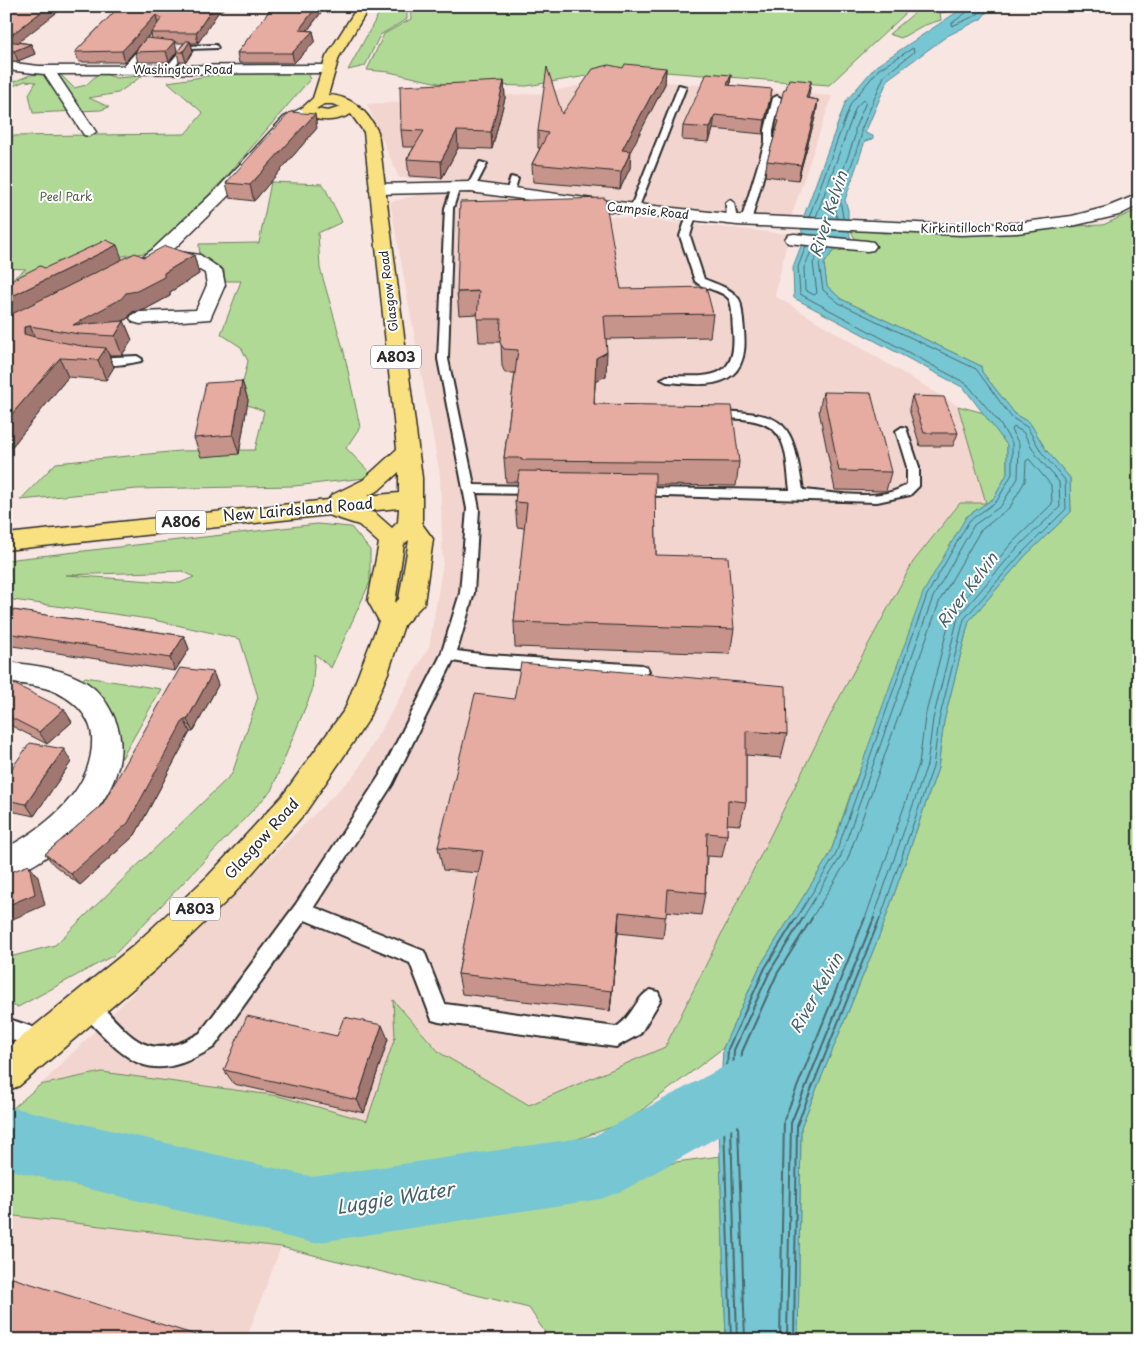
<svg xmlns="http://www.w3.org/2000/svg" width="1145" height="1346" viewBox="0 0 1145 1346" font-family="'Playpen Sans',sans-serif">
  <rect width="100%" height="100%" fill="#f8e6e3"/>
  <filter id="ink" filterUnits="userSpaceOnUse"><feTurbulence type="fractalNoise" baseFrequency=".02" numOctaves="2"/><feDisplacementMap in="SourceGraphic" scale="10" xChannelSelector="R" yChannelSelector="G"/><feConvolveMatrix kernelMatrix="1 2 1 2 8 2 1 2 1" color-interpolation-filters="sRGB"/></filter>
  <g filter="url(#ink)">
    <g fill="#f3d5cf">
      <path d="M631,79L832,96L790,220L649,206L491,183L399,178L367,104L543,93L607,80Z"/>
      <path d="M433,191L491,195L609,216L789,234L775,296L958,406L986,503H960L913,562L837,702L665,1047L529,1105L440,1053L394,1001L395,1037L367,1121L279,1096L102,1072L40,1085L356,773L429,647L443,563L440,476L390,202Z"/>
      <path d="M6,1215L281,1247L246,1340H6Z"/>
    </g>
    <g fill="#b1d996" stroke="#6e8260" fill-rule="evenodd">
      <path d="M383,6H407V19L380,35L365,66L348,70Z"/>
      <path d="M410,6H906L905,14L829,85L628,69L527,86L443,84L389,72L367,70L384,34L411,19Z"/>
      <path d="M923,6H951L954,10L940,13L941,20L922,26L901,38L889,34Z"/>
      <path d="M100,72L116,78L142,76L118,93L89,98L109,107L101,110L33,113L29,94L36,82L25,81L6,89V85L30,75L59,73L74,88L86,85Z"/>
      <path d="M236,72H312L308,77L311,78L226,177L153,252L128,255L61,270L22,287L9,281L26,269L6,268V136L185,134L203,113L168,82L215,75L234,74Z"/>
      <path d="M271,182L323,184L342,222L318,233L320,268L344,352L360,427L346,448L374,477L294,486L137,489L20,500L56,463L180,451L255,450L264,411L220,395L243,382L248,361L241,347L221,334L241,281H225L224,270L200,258L199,244L259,243Z"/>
      <path d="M1139,209V1340H798L801,1127L882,929L938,768L944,721L969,621L1025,556L1071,512L1070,478L1046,450L1030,423L1016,415L982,372L981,366L841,299L827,286L824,264L833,251L861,249L848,226L883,233L1103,225Z"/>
      <path d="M958,406L984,413L1007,445V474L994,498L966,517L854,784L830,854L760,966L723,1048L626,1122L526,1157L540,1203L676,1162L720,1156L726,1340H550L529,1308L281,1247L6,1215V1114L40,1085L102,1072L279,1096L367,1121L395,1037L393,1000L440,1053L529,1105L665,1047L837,702L913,562L960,503H986Z"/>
      <path d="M317,524L351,527L370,550V582L331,668L315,654L312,691L271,791L114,955L18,1007L6,1004V958L55,945L232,774L258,697L240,639L149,619L6,599V560ZM183,571L194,577L180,583L66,575Z"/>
      <path d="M85,677L161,689L122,758L118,757C124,724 110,699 82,680Z"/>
    </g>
    <path fill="#77c6d3" stroke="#598890" d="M966,6H992L981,19L947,36L888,79L865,133L873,136V139L865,141L845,200L848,210V226L851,241L833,251L824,264L827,286L841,299L981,366L982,372L1016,415L1030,423L1046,450L1070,478L1071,512L1025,556L969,621L944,721L938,768L882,929L801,1127L798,1340H726L719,1126L723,1048L760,966L830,854L923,593L966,517L994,498L1007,474V445L964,388L794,298L793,267L803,241L801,224L846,101L876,66Z"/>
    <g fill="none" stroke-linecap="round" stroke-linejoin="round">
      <g stroke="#49696e" stroke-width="1">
        <path d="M969,6L967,12L952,23V26L977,15L985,6"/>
        <path d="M809,217L851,103L879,69L913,48L914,52L884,76L861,130V137L840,198L843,218"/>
        <path d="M816,217L856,107L864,99L866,102L855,128V136L834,197L837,218"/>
        <path d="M813,247L804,268L805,290L814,295L817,293L813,263L822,248"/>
        <path d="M829,248L819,264L823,290L839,303L976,369L1012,418L1027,427L1042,453L1065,480L1066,509L1022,553L964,619L939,720L933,767L880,919"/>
        <path d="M796,919L835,856L927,595L969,521L997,501L1012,474V443L998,421L967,384L800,294L798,267L806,246"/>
        <path d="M802,919L840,858L933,597L974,525L1001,506L1018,478L1019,444L1011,430L1014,427L1023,432L1037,456L1059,482L1060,507L1017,548L958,617L933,719L927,765L873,919"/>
        <path d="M811,919L847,861L940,600L980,531L1010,507L1025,481L1026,461L1029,459L1051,485L1052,504L1012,543L951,614L925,717L919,764L865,919"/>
      </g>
      <g stroke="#49696e" stroke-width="2">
        <path d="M731,1340L724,1126L728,1049L765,968L796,918"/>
        <path d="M737,1340L731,1126L734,1050L770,971L803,918"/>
        <path d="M745,1340L738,1126L742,1052L777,974L812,918"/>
        <path d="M780,1340L784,1120L865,918"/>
        <path d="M787,1340L791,1123L874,918"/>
        <path d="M794,1340L797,1125L880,918"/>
      </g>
      <path fill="#77c6d3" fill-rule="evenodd" d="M767,1046L788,1055L797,1076L788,1097L624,1190L601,1199L313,1243L6,1169V1106L313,1177L594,1136L746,1055Z"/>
      <defs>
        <g id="lane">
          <path d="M146,41L151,42L128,72H122V68Z"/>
          <path d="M216,45L218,48L188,49L172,71L165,69L184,46Z"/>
          <path d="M679,85L686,87L638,209L631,211L630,209Z"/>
          <path d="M777,96L781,98L773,130V142L751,221L743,223L741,221L765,142V130L773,98Z"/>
          <path d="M480,162L487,164L474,189H468L467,187Z"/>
          <path d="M511,177L518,179L514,192L510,195L506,192Z"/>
          <path d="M456,184L460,187L453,208L448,359L474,485L537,486L543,490L537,494L476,493L479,509L474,593L457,651L488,655L642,665L647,667L649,671L647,675L642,677L488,667L453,661L392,785L314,907L424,951L445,1004L616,1027C632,1018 637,995 651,990L658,992L661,999L640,1034L616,1047L439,1022L432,1020L410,963L305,920L214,1047C147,1088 129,1062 81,1013L78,1006L81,999L88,997L95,999C132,1037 146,1065 200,1033L296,904L380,775L441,655L460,593L467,509L438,359L445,208L452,187Z"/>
          <path d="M730,200L734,203L737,220L732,223L727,220L726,203Z"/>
          <path d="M688,213L696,215L690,236L704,279C716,284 731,288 738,298C741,301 741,307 742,312C744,332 750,360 732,375C715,389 687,383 667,382L661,379L667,376C707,376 738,383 733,330C732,322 733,306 729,299C721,289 704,290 695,281L680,236Z"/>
          <path d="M137,356L142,359L141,361C129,364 96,369 87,361L92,358Z"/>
          <path d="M715,411C787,413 792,420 803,490C830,492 885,503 907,484V467L896,431L902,427L906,428L919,467V486L910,495L877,502L631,495L629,492L631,489L635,488L790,490C785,451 789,423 742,419C732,418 721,419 711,416L709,414Z"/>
          <path d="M6,1018L50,1033L53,1040L50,1047L43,1050L6,1038Z"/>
        </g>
        <g id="street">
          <path d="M6,62L39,66L328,65L335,69L328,73L57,74L96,132L89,136L84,135L44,74L6,70Z"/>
          <path d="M308,105L315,109L313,112L294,123L231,193L172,251L200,255L222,270L225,285L210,319L140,324L133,322L130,318L133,314L140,312L196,310L207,285L205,273L189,264L161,260L136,273L130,272L127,268L152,250L219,187L284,117Z"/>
          <path d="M794,234L867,241L873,242L876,246L873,250L867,251L788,243L785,239L788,235Z"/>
          <path d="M6,662C33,665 63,668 87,683C99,691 107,702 113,715C146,782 64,857 6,878V848C48,826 95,788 92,736C90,714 71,698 51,690C37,685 21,684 6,682Z"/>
        </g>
        <path id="secondary" d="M471,182L600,200L737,215L961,225L1017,223L1072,216L1107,207L1139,194V205L1119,215L1072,226L1017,233L961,235L737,225L600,210L471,192L377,194L369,189L377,184Z"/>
        <path id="primary" d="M358,6H370L339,57L328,95C352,96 368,112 378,132L422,478V524L433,539L424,603L404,625L388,673L367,722L305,813L232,896L156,969L19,1086L6,1091V1049L132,947L208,876L283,795L345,709L379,621L368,601L379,543L359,525L328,515L6,550V534L328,500L332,495L363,480L397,449L364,132L351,114C336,122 312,124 301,109L313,98L326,57ZM324,104H332L341,107L328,111L316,109ZM399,472V493L367,496L379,490ZM399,508L398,522L392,528L375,513L367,511ZM409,540L399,599L395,603L404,544Z"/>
      </defs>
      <use href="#lane" stroke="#2b2b2b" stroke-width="4"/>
      <use href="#street" stroke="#2b2b2b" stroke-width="3"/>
      <use href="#secondary" stroke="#2b2b2b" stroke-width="3"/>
      <use href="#primary" stroke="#2b2b2b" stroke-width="3"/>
      <use href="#lane" fill="#fff" fill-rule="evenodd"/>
      <use href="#street" fill="#fff" fill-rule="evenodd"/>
      <use href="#secondary" fill="#fff" fill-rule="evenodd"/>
      <use href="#primary" fill="#f9e181" fill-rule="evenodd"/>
    </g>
    <g fill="#c6948a" stroke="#2b2b2b">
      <path d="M6,6H65L18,42L31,44L35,54L18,61H6Z"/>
      <path d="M120,6L217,14L198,43H191L193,51L186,62H179L177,52L184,43H175L177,51L169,62H138L135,52L152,39L151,34L125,62H79L75,52Z"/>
      <path d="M273,6H326L308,30L313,31L315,41L294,63H239L237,53Z"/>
      <path d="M666,68L665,84L630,151V168L620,189L533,182L532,164L540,148H538V131L562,114Z"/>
      <path d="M731,75L730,85L770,102L763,134L713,129L709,142L682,140L683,126Z"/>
      <path d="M504,81L505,98L492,149L458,148L442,178L409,176L407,159L414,147H403L401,130Z"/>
      <path d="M811,81L808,98L818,100L816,114L798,180L765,176L767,161L775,135L777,116L786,89Z"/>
      <path d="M317,128L254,201L230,198L226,183Z"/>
      <path d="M194,255L199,274L170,292V296L144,310L132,312L128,318L124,321L132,340L122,355H109L114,367L106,380L68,377L6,454V283L122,260L144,257Z"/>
      <path d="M621,289L713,314L710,337L606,339V376L595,381L594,404L739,462L736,486L655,485L656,555L734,629L730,654L515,647L514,622L525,528L517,527L515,502L518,482H506L504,458L515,373H505L502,366L501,342H479L477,314L459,315L457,292Z"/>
      <path d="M242,381L248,400L239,454L201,457L194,438Z"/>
      <path d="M823,392L891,472L886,491L835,490L819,411Z"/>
      <path d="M912,396L958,433L953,446H920L909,409Z"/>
      <path d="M6,609L184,636L189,649L175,671L6,645Z"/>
      <path d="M213,672L218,685L193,732H190L135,835L80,885L54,865L45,854L102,805Z"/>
      <path d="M6,681L72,722L47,744L6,723Z"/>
      <path d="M514,699L787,734L781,758L746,755V802L740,825L727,824V835L722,857L707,856L705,893L701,915L666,911L663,938L618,933L610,1011L462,994L458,974L479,873L443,870L438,847Z"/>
      <path d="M71,762L34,816L6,810V776Z"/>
      <path d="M337,1036L388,1039L364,1113L234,1084L224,1070Z"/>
    </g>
    <g fill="#a17871" stroke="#2b2b2b">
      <path d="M49,6H65L7,51L6,39Z"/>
      <path d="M214,6H227L217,14L198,43L196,33Z"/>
      <path d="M241,6H251L241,8Z"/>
      <path d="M317,6H326L300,40L299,30Z"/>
      <path d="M156,15L158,25L125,62L122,51Z"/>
      <path d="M313,31L315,41L294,63L292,53Z"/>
      <path d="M175,41L177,51L169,62L166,51Z"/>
      <path d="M190,41L193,51L186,62L183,52Z"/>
      <path d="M31,44L35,54L18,61L14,51Z"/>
      <path d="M666,68L665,84L622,168V150Z"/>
      <path d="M731,75L730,88L727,85Z"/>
      <path d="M504,81L505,98L492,149L491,132Z"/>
      <path d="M811,81L809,95L804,113L806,98Z"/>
      <path d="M772,89L770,102L763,134L765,120Z"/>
      <path d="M818,100L816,114L798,180L801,165Z"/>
      <path d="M315,114L317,128L254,201L250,185Z"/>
      <path d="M715,115L713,129L709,142L710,128Z"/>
      <path d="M457,131L458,148L442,178L441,161Z"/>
      <path d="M631,151L630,168L620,189L621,172Z"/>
      <path d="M117,245L124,264L6,321V299Z"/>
      <path d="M194,255L199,274L170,292V296L144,310L132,312L128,318L98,335L73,325L126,293L164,273Z"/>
      <path d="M124,321L132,340L122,355L115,336Z"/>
      <path d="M30,326L38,345L24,334V327Z"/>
      <path d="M106,348L114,367L106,380L98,360Z"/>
      <path d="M607,352L606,376L595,381L593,427L596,358Z"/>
      <path d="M60,358L68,377L6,454V421Z"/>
      <path d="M242,381L248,400L239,454L233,435Z"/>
      <path d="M184,636L189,649L175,671L170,658Z"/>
      <path d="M213,672L218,685L193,732L187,720Z"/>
      <path d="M64,709L72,722L47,744L39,732Z"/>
      <path d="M184,719L190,732L135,835L80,885L71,874Z"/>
      <path d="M64,749L71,762L34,816L26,804Z"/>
      <path d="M29,865L38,877L45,905L6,922V906Z"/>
      <path d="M619,912L618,933L610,1011L612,991Z"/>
      <path d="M382,1025L388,1039L364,1113L357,1100Z"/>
    </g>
    <g fill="#e6aca1" stroke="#2b2b2b">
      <path d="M6,6H49L6,39Z"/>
      <path d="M120,6H214L196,33H151L162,18L156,15L122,51L75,52Z"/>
      <path d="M273,6H317L299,30L313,31L292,53H237Z"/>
      <path d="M146,38L175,41L166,51L135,52Z"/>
      <path d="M6,41L31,44L14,51L6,50Z"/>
      <path d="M186,41H190L183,52H177Z"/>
      <path d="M625,64L666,68L622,150L631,151L621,172L532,164L548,133L538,131L547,67L562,114L593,69L609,65L623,68Z"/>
      <path d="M707,73L731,75L727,85L772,89L765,120L715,115L710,128L683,126Z"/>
      <path d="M789,79L811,81L806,98L818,100L801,165L767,161L779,121L777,120V116L784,89H786Z"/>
      <path d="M504,81L491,132L457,131L441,161L407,159L424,131L401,130L400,86Z"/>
      <path d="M290,112L315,114L250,185L226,183Z"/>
      <path d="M605,198L621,289L706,287L713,314L604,316L607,352L596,358L594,404L732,406L739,462L521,460V458H504L518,350L504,349L500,343L501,319H477L479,291L457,292L460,202Z"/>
      <path d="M106,240L117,245L6,299V283L40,266L45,268Z"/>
      <path d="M165,246L194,255L164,273V277L137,291L126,293L121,299L73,325L124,321L115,336L79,334L30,326L24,327V334L35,337L82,346L106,348L98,360L60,358L6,421V326L10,323L6,321V317L135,253L144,257Z"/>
      <path d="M242,381L233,435L194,438L206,383Z"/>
      <path d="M823,392L871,393L891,472L839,471Z"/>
      <path d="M912,396L944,397L958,433H924Z"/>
      <path d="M519,471L655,473L656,555L728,557L734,629L514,622L527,503L515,502Z"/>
      <path d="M6,609L184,636L170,658L6,633Z"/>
      <path d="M521,663L786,686L787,734L746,731V802L728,800L727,835L707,833L705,893L668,889L666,917L619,912L612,991L458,974L483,851L438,847L475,694L514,699Z"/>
      <path d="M180,668L213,672L187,720L184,719L128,823L71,874L45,854L102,805Z"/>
      <path d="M6,681L10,682L64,709L39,732L6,715Z"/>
      <path d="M30,743L64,749L26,804L6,800V776Z"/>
      <path d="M29,865L35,894L6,906V874Z"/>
      <path d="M247,1016L337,1036L344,1017L382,1025L357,1100L224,1070Z"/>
      <path d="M6,1276L212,1340H6Z"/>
    </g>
  </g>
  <g text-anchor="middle" stroke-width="4" stroke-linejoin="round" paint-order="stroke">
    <g font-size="12" fill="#2b2b2b" stroke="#fff">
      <text x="183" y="74">Washington Road</text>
      <text transform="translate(648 211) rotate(6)" y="4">Campsie Road</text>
      <text transform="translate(972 228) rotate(-1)" y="4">Kirkintilloch Road</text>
      <text transform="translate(389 291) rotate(-97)" y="4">Glasgow Road</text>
    </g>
    <g font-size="12" fill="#535f4b" stroke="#fff">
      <text x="66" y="201">Peel Park</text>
    </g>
    <g fill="#fff" stroke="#6b6b6b" stroke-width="1">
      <rect x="371" y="345.5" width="50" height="23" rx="4"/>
      <rect x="156" y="510.5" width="50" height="23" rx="4"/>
      <rect x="170" y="897.5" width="50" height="23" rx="4"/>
    </g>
    <g font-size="14" font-weight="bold" fill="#2b2b2b">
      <text x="396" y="362">A803</text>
      <text x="181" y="527">A806</text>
      <text x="195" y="914">A803</text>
    </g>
    <g font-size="15" fill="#2b2b2b" stroke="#fff">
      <text transform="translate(298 510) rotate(-5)" y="5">New Lairdsland Road</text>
      <text transform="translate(262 839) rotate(-48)" y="5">Glasgow Road</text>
    </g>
    <g font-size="16" font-style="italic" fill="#466166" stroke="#fff">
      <text transform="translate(828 214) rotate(-72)" y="6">River Kelvin</text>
      <text transform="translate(967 590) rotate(-53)" y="6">River Kelvin</text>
      <text transform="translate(816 993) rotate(-60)" y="6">River Kelvin</text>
    </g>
    <g font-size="19" font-style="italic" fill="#466166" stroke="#fff">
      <text transform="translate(395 1198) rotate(-9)" y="7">Luggie Water</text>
    </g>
  </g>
  <rect width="1145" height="1346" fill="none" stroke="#fff" stroke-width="25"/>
  <rect x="12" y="12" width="1120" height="1321" fill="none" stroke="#2b2b2b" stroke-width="2" filter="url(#ink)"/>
</svg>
